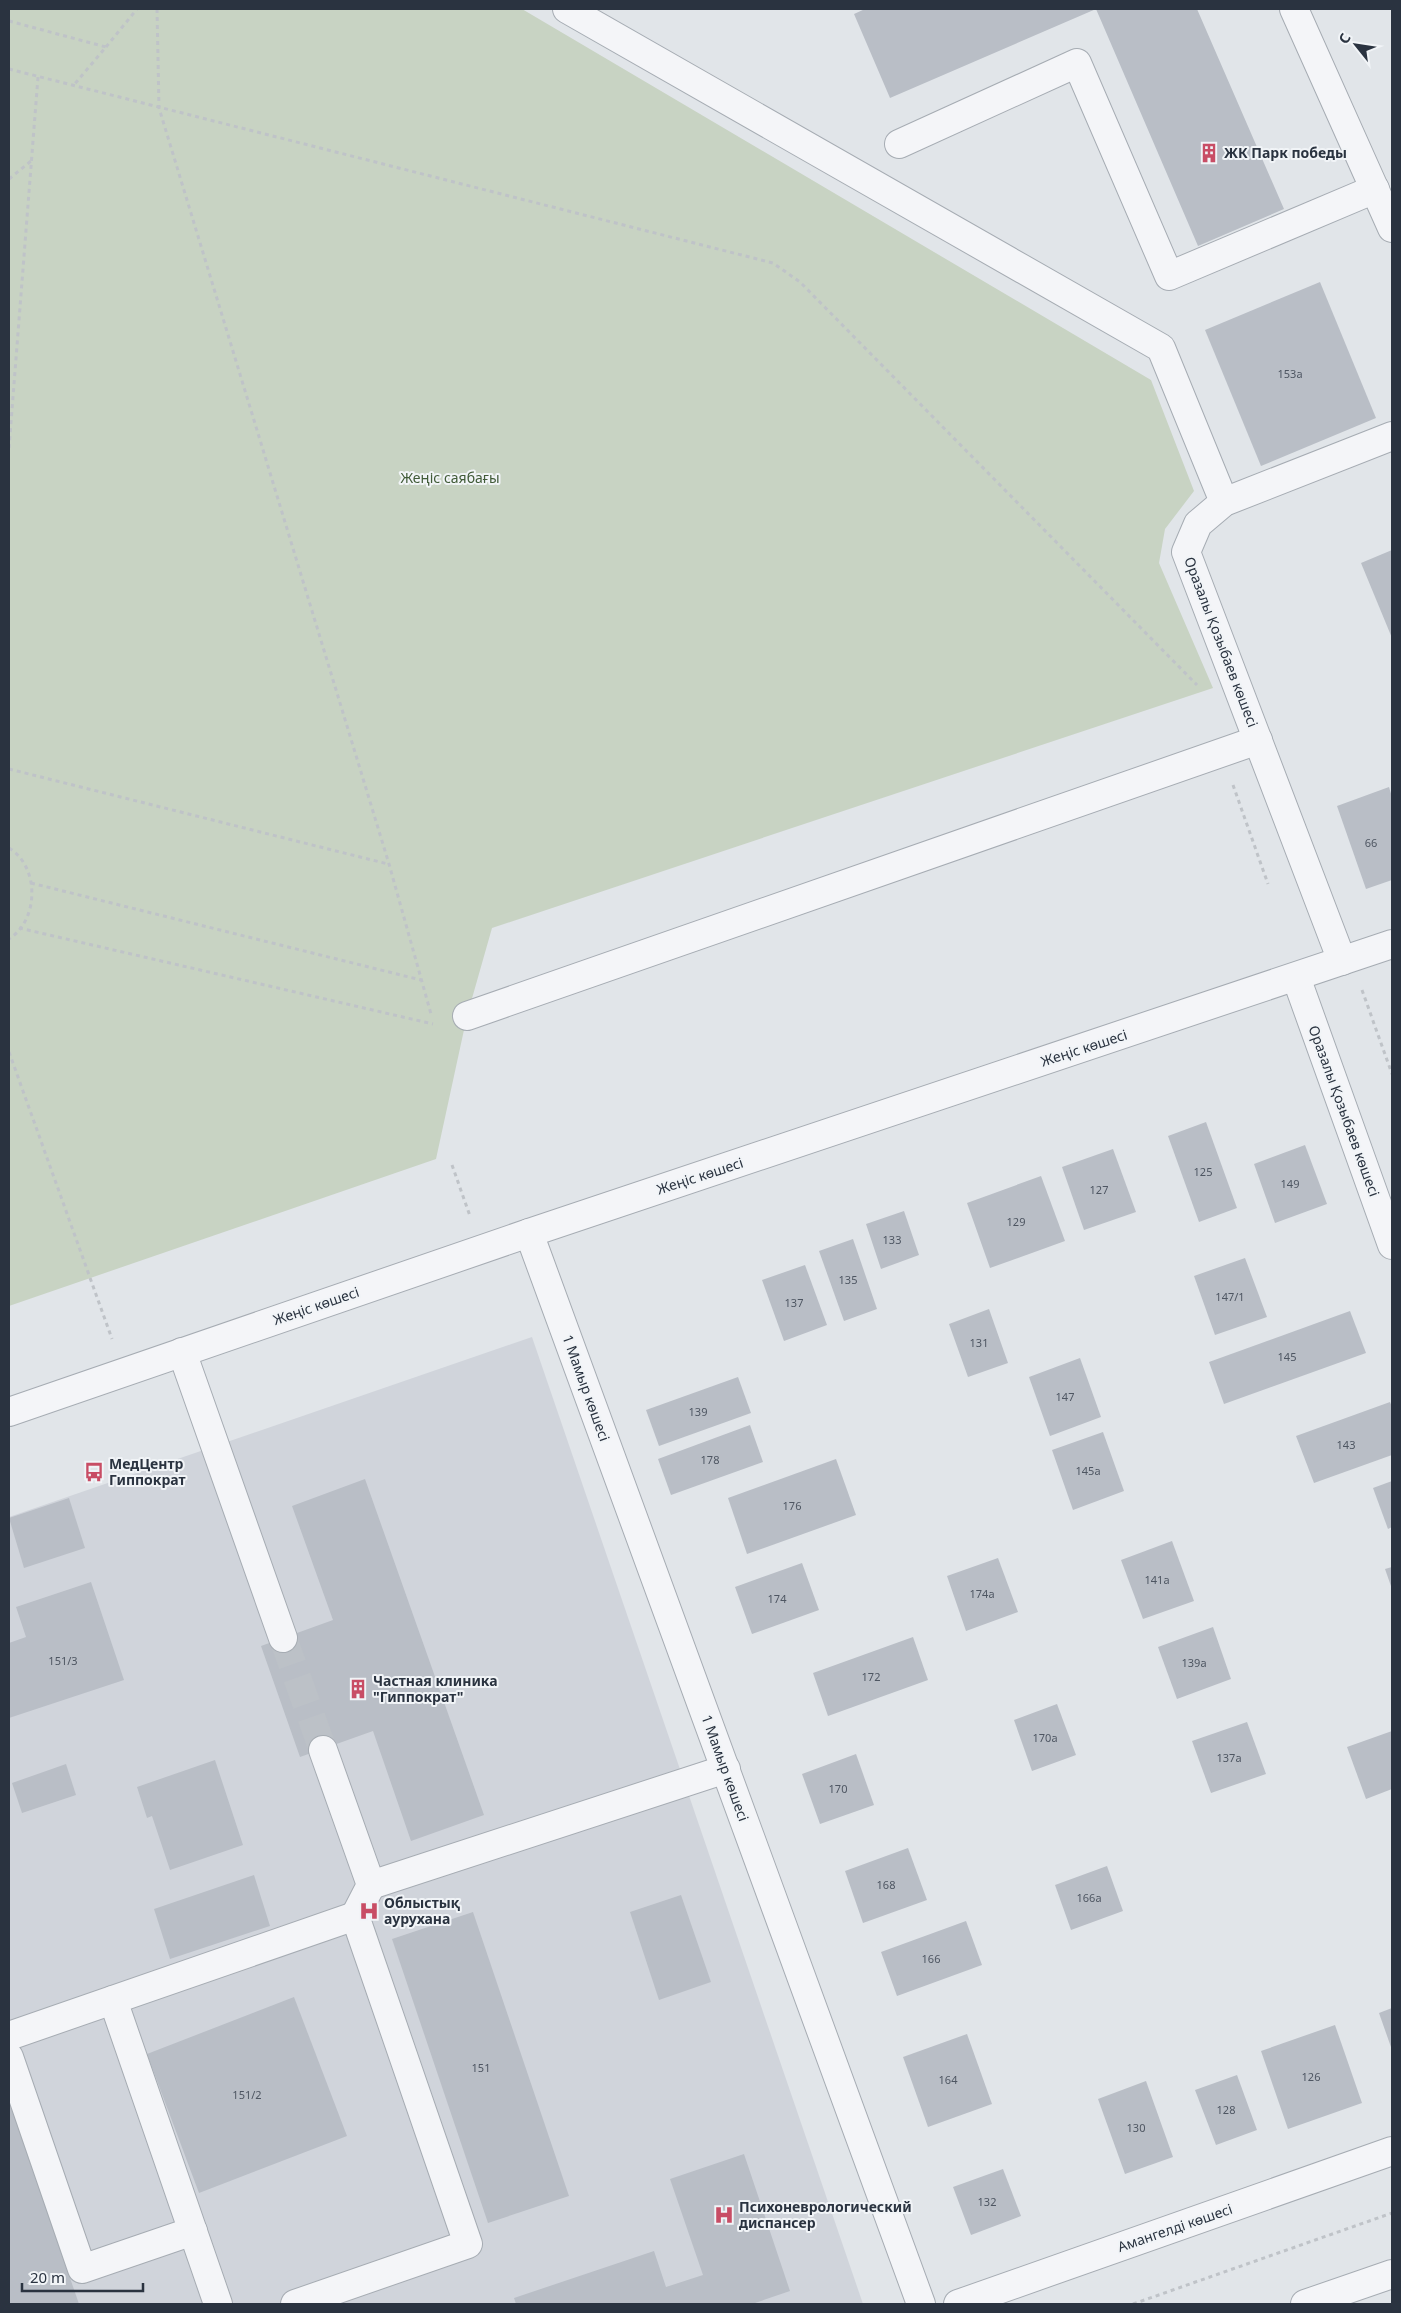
<svg xmlns="http://www.w3.org/2000/svg" width="1401" height="2313" viewBox="0 0 1401 2313" font-family="'Noto Sans',sans-serif">
  <rect width="100%" height="100%" fill="#e1e5e9"/>
  <path fill="#d0d4db" d="M532,1337L863,2304H9V1517Z"/>
  <path fill="#c8d3c3" d="M9,9H522L1151,380L1194,491L1165,529L1159,563L1213,688L492,928L467,1016L436,1159L9,1306Z"/>
  <g fill="#b9bec6">
    <path d="M865,9H1197L1284,209L1198,246L1096,9L890,98L854,14Z"/>
    <path d="M1320,282L1376,418L1261,466L1205,330Z"/>
    <path d="M1392,550V638L1361,563Z"/>
    <path d="M1389,787L1392,797V880L1366,889L1337,806Z"/>
    <path d="M1206,1122L1237,1208L1199,1222L1168,1136Z"/>
    <path d="M1305,1145L1327,1204L1275,1223L1254,1164Z"/>
    <path d="M1113,1149L1136,1212L1084,1230L1062,1167Z"/>
    <path d="M1041,1176L1065,1241L990,1268L967,1203Z"/>
    <path d="M904,1211L919,1255L881,1269L866,1224Z"/>
    <path d="M853,1239L877,1309L844,1321L819,1251Z"/>
    <path d="M1245,1258L1267,1317L1215,1335L1194,1276Z"/>
    <path d="M805,1265L827,1325L784,1341L762,1280Z"/>
    <path d="M989,1309L1008,1363L968,1377L949,1324Z"/>
    <path d="M1350,1311L1366,1353L1224,1404L1209,1362Z"/>
    <path d="M1080,1358L1101,1417L1050,1436L1029,1377Z"/>
    <path d="M738,1377L751,1413L659,1446L646,1410Z"/>
    <path d="M1390,1402L1392,1407V1455L1314,1483L1296,1436Z"/>
    <path d="M750,1425L763,1462L671,1495L658,1459Z"/>
    <path d="M1103,1432L1124,1491L1073,1510L1052,1450Z"/>
    <path d="M836,1459L856,1515L747,1554L728,1498Z"/>
    <path d="M365,1479L484,1815L411,1841L373,1731L300,1757L261,1646L333,1620L292,1506Z"/>
    <path d="M1392,1481V1527L1388,1529L1373,1488Z"/>
    <path d="M69,1498L85,1548L24,1568L9,1518Z"/>
    <path d="M1172,1541L1194,1601L1143,1619L1121,1560Z"/>
    <path d="M998,1558L1018,1612L966,1631L947,1576Z"/>
    <path d="M802,1563L819,1610L752,1634L735,1587Z"/>
    <path d="M1392,1567V1589L1385,1569Z"/>
    <path d="M91,1582L124,1680L9,1718V1643L26,1637L16,1607Z"/>
    <path d="M1213,1627L1231,1679L1177,1699L1158,1647Z"/>
    <path d="M913,1637L928,1680L828,1716L813,1673Z"/>
    <path d="M1057,1704L1076,1755L1032,1771L1014,1720Z"/>
    <path d="M1247,1722L1266,1774L1211,1793L1192,1741Z"/>
    <path d="M1392,1731V1789L1366,1799L1347,1747Z"/>
    <path d="M856,1754L874,1805L820,1824L802,1774Z"/>
    <path d="M215,1760L243,1845L170,1870L152,1816L147,1818L137,1787Z"/>
    <path d="M66,1764L76,1795L22,1813L12,1783Z"/>
    <path d="M908,1848L927,1900L863,1923L845,1871Z"/>
    <path d="M1107,1866L1123,1911L1071,1930L1055,1885Z"/>
    <path d="M254,1875L270,1926L170,1959L154,1909Z"/>
    <path d="M681,1895L711,1982L659,2000L630,1912Z"/>
    <path d="M473,1912L569,2196L488,2223L392,1939Z"/>
    <path d="M966,1921L982,1965L897,1996L881,1952Z"/>
    <path d="M294,1997L347,2136L199,2193L147,2054Z"/>
    <path d="M1392,2008V2050L1379,2013Z"/>
    <path d="M1335,2025L1362,2103L1288,2129L1261,2051Z"/>
    <path d="M967,2034L992,2104L928,2127L903,2057Z"/>
    <path d="M1237,2075L1257,2130L1216,2145L1195,2090Z"/>
    <path d="M1146,2081L1173,2157L1125,2174L1098,2099Z"/>
    <path d="M9,2101L79,2304H9Z"/>
    <path d="M744,2154L790,2291L752,2304H516L514,2298L654,2251L666,2287L703,2275L670,2179Z"/>
    <path d="M1003,2169L1021,2216L971,2235L953,2187Z"/>
  </g>
  <g fill="none" stroke-linecap="round" stroke-linejoin="round">
    <path stroke="#bcc1c7" stroke-width="28" stroke-dasharray="28 14" stroke-linecap="butt" d="M283,1638L323,1750"/>
    <defs>
      <g id="minor">
        <path d="M567,9L1161,348L1224,502"/>
        <path d="M1294,9L1392,228"/>
        <path d="M899,144L1077,63L1169,276L1375,189"/>
        <path d="M1342,961L1186,552L1198,524L1224,502L1392,436"/>
        <path d="M1296,977L1392,1245"/>
        <path d="M467,1016L1258,740"/>
        <path d="M529,1233L921,2304"/>
        <path d="M182,1352L283,1638"/>
        <path d="M9,1412L529,1233L1392,944"/>
        <path d="M371,1885L726,1769"/>
        <path d="M113,2000L218,2304"/>
        <path d="M9,2036L355,1916"/>
        <path d="M9,2057L82,2269L193,2231"/>
        <path d="M295,2304L468,2244L355,1916L371,1885L323,1750"/>
        <path d="M958,2304L1392,2151"/>
        <path d="M1305,2304L1392,2274"/>
      </g>
    </defs>
    <use href="#minor" stroke="#a6acb3" stroke-width="30"/>
    <g stroke="#bfc3c8" stroke-width="3" stroke-dasharray="4 4" stroke-linecap="butt">
      <path d="M157,9L159,108L389,864L431,1014"/>
      <path d="M9,21L106,47L73,86"/>
      <path d="M106,47L137,9"/>
      <path d="M9,69L773,263L800,282L1197,685"/>
      <path d="M9,179L31,161"/>
      <path d="M9,448L38,77"/>
      <path d="M9,769L388,864"/>
      <path d="M1233,785L1268,884"/>
      <path d="M9,848C40,867 39,920 9,939"/>
      <path d="M31,883L421,980"/>
      <path d="M19,928L433,1024"/>
      <path d="M1362,990L1392,1074"/>
      <path d="M9,1052L112,1339"/>
      <path d="M452,1165L470,1216"/>
      <path d="M1133,2304L1392,2213"/>
    </g>
    <use href="#minor" stroke="#f4f5f8" stroke-width="28"/>
  </g>
  <defs>
    <symbol id="building-bare" viewBox="-9 -9 18 18"><path d="M-4-6H4V6H1V3H-1V6H-4ZM-2.5-4.3h1.7v1.8h-1.7ZM.8-4.3h1.7v1.8H.8ZM-2.5-1h1.7V.8h-1.7ZM.8-1h1.7V.8H.8Z" fill="#c84d65" stroke="#f1f4f7" stroke-width="2.5" paint-order="stroke"/></symbol>
    <symbol id="bus-bare" viewBox="-9 -9 18 18"><path d="M-5-6H5V4H4V6H2V4H-2V6H-4V4H-5ZM-3.5-4V0h7V-4ZM-3.5 1.2v1.5H-2V1.2ZM2 1.2v1.5H3.5V1.2Z" fill="#c84d65" stroke="#f1f4f7" stroke-width="2.5" paint-order="stroke"/></symbol>
    <symbol id="hospital-bare" viewBox="-9 -9 18 18"><path d="M-5-5h3v3.5h4V-5h3V5h-3V1.5h-4V5h-3Z" fill="#c84d65" stroke="#f1f4f7" stroke-width="2.5" paint-order="stroke"/></symbol>
  </defs>
  <g fill-rule="evenodd">
    <use href="#building-bare" x="1195" y="139" width="28" height="28"/>
    <use href="#bus-bare" x="80" y="1458" width="28" height="28"/>
    <use href="#building-bare" x="344" y="1675" width="28" height="28"/>
    <use href="#hospital-bare" x="355" y="1897" width="28" height="28"/>
    <use href="#hospital-bare" x="710" y="2201" width="28" height="28"/>
  </g>
  <g text-anchor="middle" stroke-width="4" stroke-linejoin="round" paint-order="stroke">
    <g font-size="11" fill="#4e5662">
      <text x="1290" y="378">153а</text>
      <text x="1371" y="847">66</text>
      <text x="1203" y="1176">125</text>
      <text x="1290" y="1188">149</text>
      <text x="1099" y="1194">127</text>
      <text x="1016" y="1226">129</text>
      <text x="892" y="1244">133</text>
      <text x="848" y="1284">135</text>
      <text x="1230" y="1301">147/1</text>
      <text x="794" y="1307">137</text>
      <text x="979" y="1347">131</text>
      <text x="1287" y="1361">145</text>
      <text x="1065" y="1401">147</text>
      <text x="698" y="1416">139</text>
      <text x="1346" y="1449">143</text>
      <text x="710" y="1464">178</text>
      <text x="1088" y="1475">145а</text>
      <text x="792" y="1510">176</text>
      <text x="1157" y="1584">141а</text>
      <text x="982" y="1598">174а</text>
      <text x="777" y="1603">174</text>
      <text x="63" y="1665">151/3</text>
      <text x="1194" y="1667">139а</text>
      <text x="871" y="1681">172</text>
      <text x="1045" y="1742">170а</text>
      <text x="1229" y="1762">137а</text>
      <text x="838" y="1793">170</text>
      <text x="886" y="1889">168</text>
      <text x="1089" y="1902">166а</text>
      <text x="931" y="1963">166</text>
      <text x="481" y="2072">151</text>
      <text x="1311" y="2081">126</text>
      <text x="948" y="2084">164</text>
      <text x="247" y="2099">151/2</text>
      <text x="1226" y="2114">128</text>
      <text x="1136" y="2132">130</text>
      <text x="987" y="2206">132</text>
    </g>
    <g font-size="14" font-weight="bold" fill="#2a3340" stroke="#f1f4f7" text-anchor="start">
      <text x="1224" y="158">ЖК Парк победы</text>
      <text x="109" y="1469">МедЦентр<tspan x="109" dy="16">Гиппократ</tspan></text>
      <text x="373" y="1686">Частная клиника<tspan x="373" dy="16">"Гиппократ"</tspan></text>
      <text x="384" y="1908">Облыстық<tspan x="384" dy="16">аурухана</tspan></text>
      <text x="739" y="2212">Психоневрологический<tspan x="739" dy="16">диспансер</tspan></text>
    </g>
    <g font-size="14" fill="#415b38" stroke="#f1f4f7">
      <text x="450" y="483">Жеңіс саябағы</text>
    </g>
    <g font-size="14" fill="#2a3340" stroke="#f1f4f7">
      <text transform="translate(1221 642) rotate(69)" y="5">Оразалы Қозыбаев көшесі</text>
      <text transform="translate(1084 1048) rotate(-18)" y="5">Жеңіс көшесі</text>
      <text transform="translate(1344 1111) rotate(70)" y="5">Оразалы Қозыбаев көшесі</text>
      <text transform="translate(700 1176) rotate(-18)" y="5">Жеңіс көшесі</text>
      <text transform="translate(316 1306) rotate(-19)" y="5">Жеңіс көшесі</text>
      <text transform="translate(586 1388) rotate(70)" y="5">1 Мамыр көшесі</text>
      <text transform="translate(725 1768) rotate(70)" y="5">1 Мамыр көшесі</text>
      <text transform="translate(1175 2228) rotate(-19)" y="5">Амангелді көшесі</text>
    </g>
  </g>
  <rect width="1401" height="2313" fill="none" stroke="#2a3340" stroke-width="20"/>
  <g transform="translate(1356 45) rotate(300)" stroke="#f1f4f7" stroke-width="4" paint-order="stroke">
  <path d="M0-4L9 19L0 12L-9 19Z" fill="#2a3340"/>
  <text y="-8" font-size="14" font-weight="bold" text-anchor="middle" fill="#2a3340">С</text>
  </g>
  <path d="M22 2283v8h121v-8" fill="none" stroke="#2a3340" stroke-width="2.5"/>
  <text x="30" y="2283" font-size="15" fill="#2a3340" stroke="#f1f4f7" stroke-width="4" paint-order="stroke">20 m</text>
</svg>
